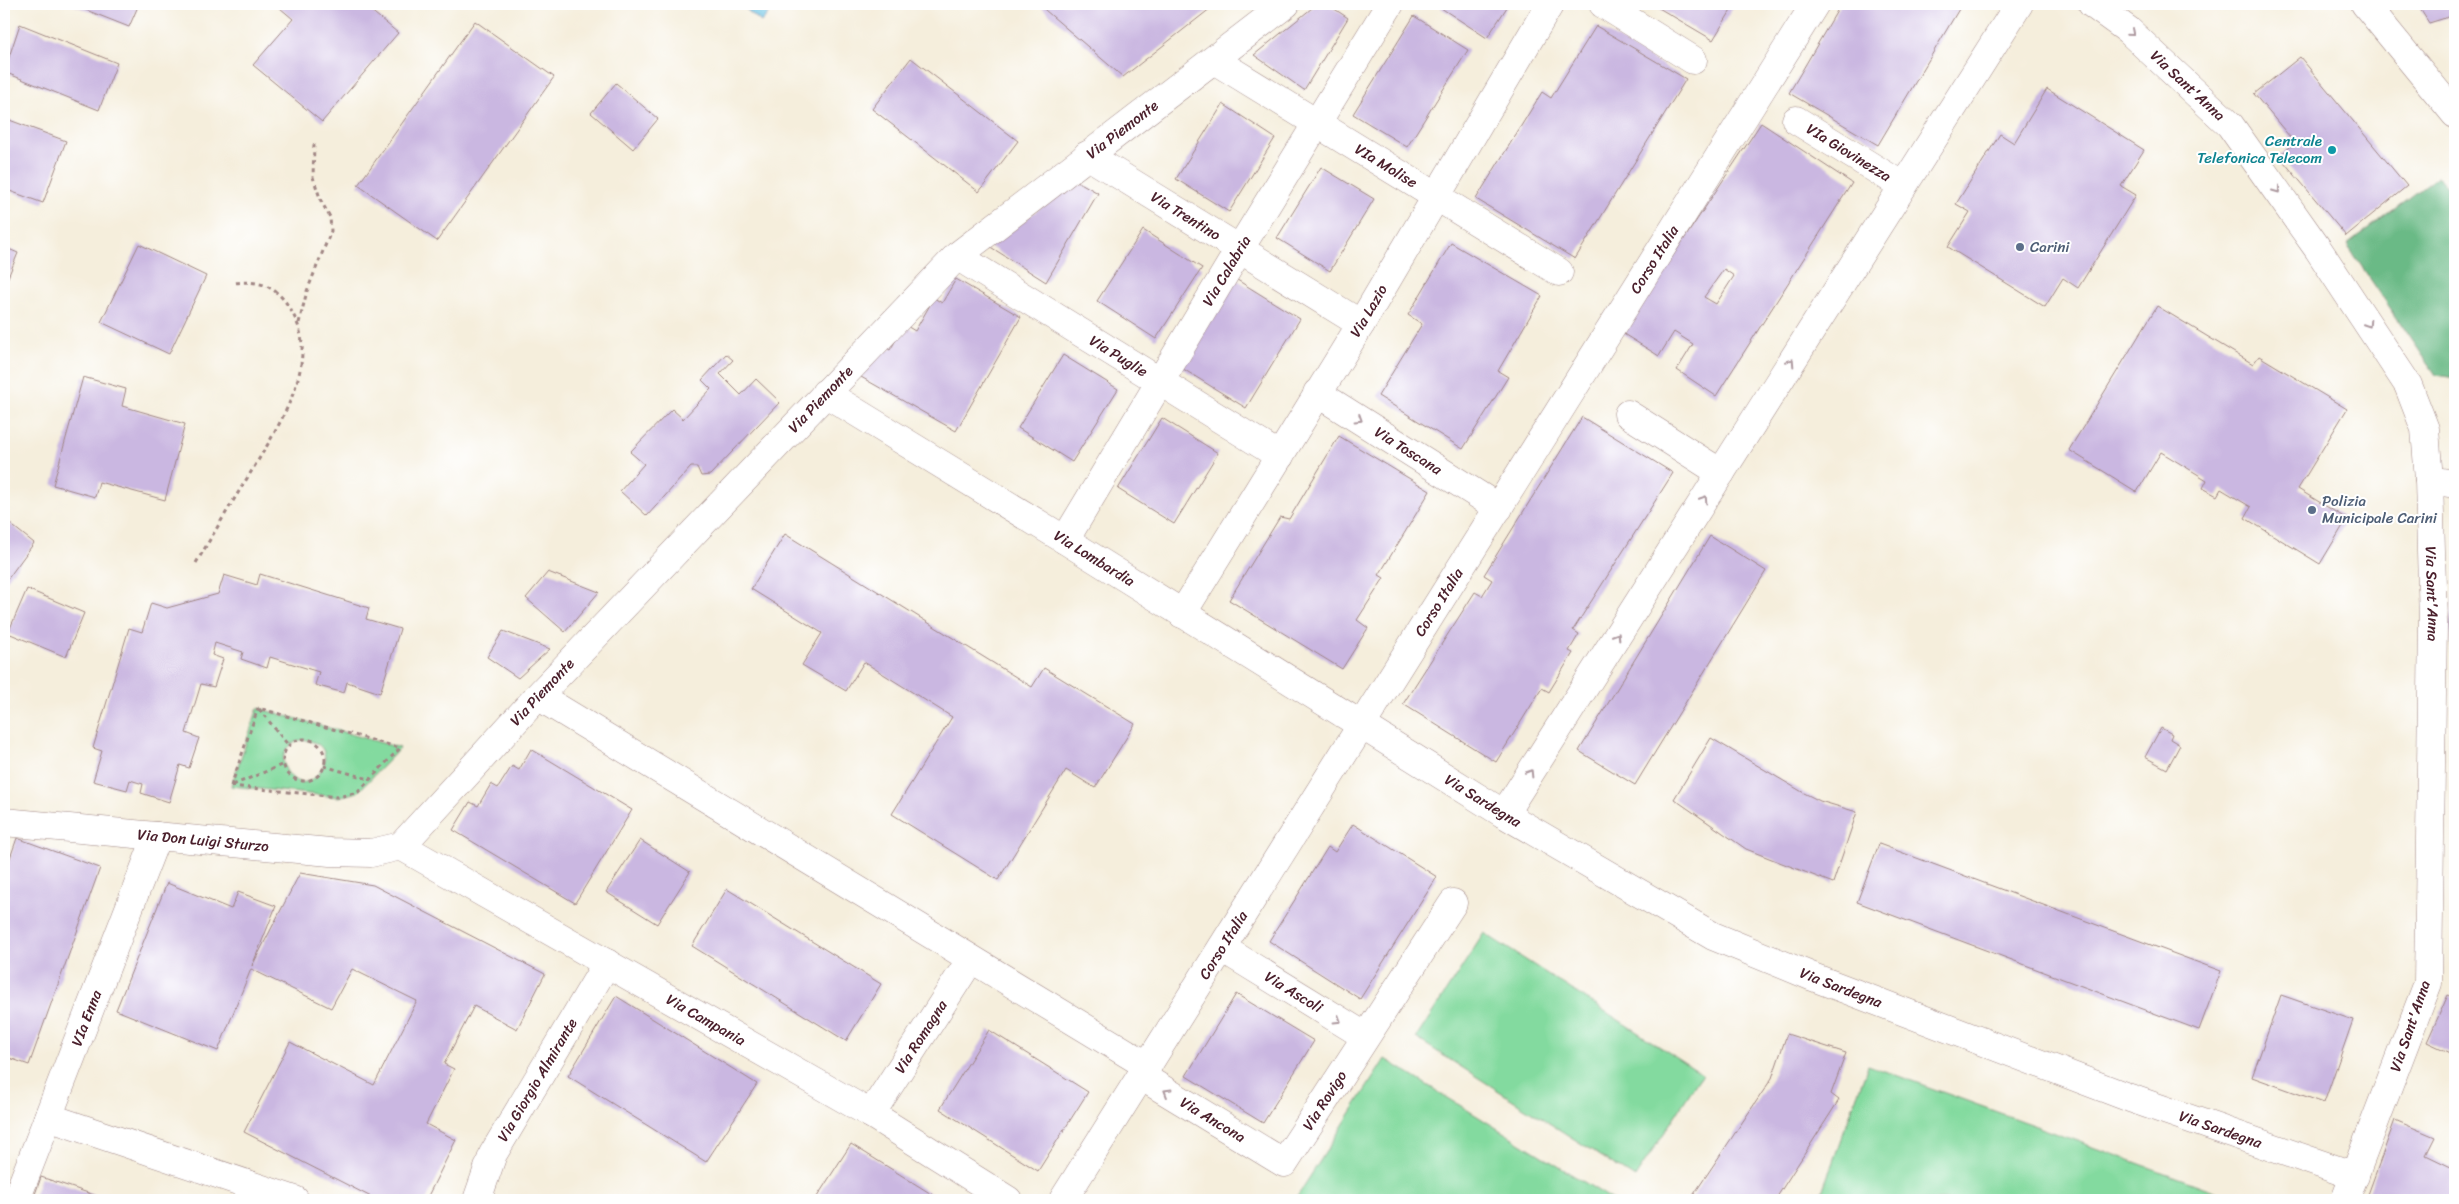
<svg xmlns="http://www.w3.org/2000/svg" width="2459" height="1204" viewBox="0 0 2459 1204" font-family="Sriracha,sans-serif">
  <rect width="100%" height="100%" fill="#fff"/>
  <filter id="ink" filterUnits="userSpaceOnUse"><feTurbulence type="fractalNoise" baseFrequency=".02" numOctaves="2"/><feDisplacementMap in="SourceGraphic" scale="10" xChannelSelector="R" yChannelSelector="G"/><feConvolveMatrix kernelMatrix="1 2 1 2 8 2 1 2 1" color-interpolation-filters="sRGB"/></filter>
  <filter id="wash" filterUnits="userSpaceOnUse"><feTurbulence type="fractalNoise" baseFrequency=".0096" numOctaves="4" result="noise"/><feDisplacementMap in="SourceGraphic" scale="20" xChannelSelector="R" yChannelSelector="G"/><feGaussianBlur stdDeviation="1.12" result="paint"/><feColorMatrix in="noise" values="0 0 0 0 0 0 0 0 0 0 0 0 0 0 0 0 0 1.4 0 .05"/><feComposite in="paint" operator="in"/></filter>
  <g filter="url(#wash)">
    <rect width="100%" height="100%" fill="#f5eedc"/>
    <g fill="#83da9f" stroke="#667c65" fill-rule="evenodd">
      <path d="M258,708L400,748L358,792L338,797L231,786ZM301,740C351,741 310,806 288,773C278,759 285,745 301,740Z"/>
      <path d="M1484,933L1702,1074L1635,1178L1416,1038Z"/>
      <path d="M1385,1059L1613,1200H1295Z"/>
      <path d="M1868,1065L2239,1200H1819Z"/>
    </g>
    <path fill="#6aba86" stroke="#5a6c58" d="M2438,176L2455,194V378L2436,375L2347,245Z"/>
    <path fill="#65c1e3" stroke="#587087" d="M740,4H777L761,22Z"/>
    <g id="blocks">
      <g fill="#cab7e1" fill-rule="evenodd">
        <path d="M71,4H139L129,27Z"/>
        <path d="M283,4H363L398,33L322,122L253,65L293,19L280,8Z"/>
        <path d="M1038,4H1206L1211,8L1123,77Z"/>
        <path d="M1317,4H1327L1348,18L1304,90L1254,55Z"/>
        <path d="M1444,4H1509L1487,38L1441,8Z"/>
        <path d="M1652,4H1735L1713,40Z"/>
        <path d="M1841,4H1962L1878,145L1789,93Z"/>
        <path d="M2417,4H2455V15L2429,23Z"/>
        <path d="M1414,16L1468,50L1407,147L1353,114Z"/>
        <path d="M475,21L554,77L437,241L358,185Z"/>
        <path d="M20,24L117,63L99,110L4,72Z"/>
        <path d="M1596,26L1686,79L1575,259L1476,199L1542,92L1551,98Z"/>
        <path d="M2300,57L2407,186L2346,236L2279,156L2295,143L2254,94Z"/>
        <path d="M911,58L1018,141L979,192L872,109Z"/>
        <path d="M616,83L658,119L633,149L591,113Z"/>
        <path d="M2047,89L2144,150L2121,186L2136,195L2078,288L2063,278L2045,307L1948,247L1970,212L1956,204L2000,134L2014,143Z"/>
        <path d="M1223,104L1275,138L1229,212L1176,179Z"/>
        <path d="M4,118L66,141L43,203L4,189Z"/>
        <path d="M1761,123L1852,183L1716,396L1677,370L1693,344L1674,332L1659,356L1622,333ZM1724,269L1734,276L1716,304L1704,297Z"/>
        <path d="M1321,167L1374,199L1330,271L1277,238Z"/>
        <path d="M1077,181L1098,193L1046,282L989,246Z"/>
        <path d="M1143,230L1202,268L1156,339L1097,301Z"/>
        <path d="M1451,243L1542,296L1498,371L1508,377L1463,449L1378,396L1422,324L1408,315Z"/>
        <path d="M139,244L206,276L169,354L101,322Z"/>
        <path d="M4,247L18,253L4,287Z"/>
        <path d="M1234,278L1300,319L1246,408L1180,367Z"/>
        <path d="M956,279L1021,317L956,431L861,377L880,344L890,350L905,325L915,331L934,298L942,303Z"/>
        <path d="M2157,306L2253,364L2259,356L2347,409L2298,489L2347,519L2320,564L2245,518L2251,507L2221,489L2217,496L2203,488L2207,480L2161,452L2137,492L2069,450Z"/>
        <path d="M726,354L733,360L720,374L741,395L756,379L780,402L710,475L701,476L697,467H691L647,516L620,491L644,464L630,452L672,409L683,419L711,389L702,380Z"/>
        <path d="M1063,355L1118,389L1072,462L1018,428Z"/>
        <path d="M83,377L126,389L122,406L185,424L165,500L99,482L95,497L53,485Z"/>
        <path d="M1582,417L1673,473L1573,630L1579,634L1569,651L1573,653L1549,692L1542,688L1496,762L1403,704L1475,592L1482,596L1492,580L1484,575Z"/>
        <path d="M1162,418L1218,453L1174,524L1118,489Z"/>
        <path d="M1339,436L1430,491L1379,575L1384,578L1357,620L1368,628L1342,669L1229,600L1280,517L1289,519Z"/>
        <path d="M4,519L34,543L4,584Z"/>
        <path d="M785,534L1032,687L1044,668L1135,724L1095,788L1066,770L998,880L892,814L952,717L864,662L846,691L802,665L822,633L751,589Z"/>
        <path d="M1710,536L1766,571L1635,785L1579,751Z"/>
        <path d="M548,572L599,592L565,632L526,598Z"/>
        <path d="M260,574L369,608L366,619L400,629L380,693L347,682L344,693L315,685L319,672L270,657L267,668L241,659L243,652L215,643L212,655L223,659L214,687L201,684L186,733L199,738L189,768L180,765L169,802L141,793L143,784L130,780L127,790L93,781L102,751L93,748L129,628L142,632L151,603L167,608L218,594L224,575L257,585Z"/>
        <path d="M2454,588L2455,694H2454L2449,626Z"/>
        <path d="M27,589L84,613L66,657L8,633Z"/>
        <path d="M503,631L550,649L518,678L487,657Z"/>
        <path d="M2161,728L2172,734L2170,739L2180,745L2167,769L2145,757Z"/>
        <path d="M1711,738L1804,793L1820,801L1857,812L1833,883L1746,849L1674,799Z"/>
        <path d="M531,749L632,810L575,903L453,830L470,802L478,806L491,784L498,788L512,766L519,770Z"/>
        <path d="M1353,824L1437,877L1360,999L1269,941L1328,847L1335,852Z"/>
        <path d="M17,838L100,868L29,1065L4,1056V875Z"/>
        <path d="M640,840L690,872L657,924L606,892Z"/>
        <path d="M1879,844L2221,971L2199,1030L1857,902Z"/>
        <path d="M300,873L373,885L545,974L517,1029L474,1006L444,1064L454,1069L426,1124L456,1140L426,1200H377L244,1132L290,1042L374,1085L417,1001L352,969L331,1008L251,969L218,1051L116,1010L167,883L231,909L238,892L276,906L252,966Z"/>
        <path d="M727,889L881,984L846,1041L692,946Z"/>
        <path d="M1236,994L1314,1041L1263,1123L1186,1076Z"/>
        <path d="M2281,995L2353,1020L2324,1103L2252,1077Z"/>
        <path d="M2448,995L2455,998V1055L2427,1042Z"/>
        <path d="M616,996L757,1084L706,1162L568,1076Z"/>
        <path d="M989,1030L1088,1092L1038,1171L940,1109Z"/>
        <path d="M1787,1034L1846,1053L1831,1094L1839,1100L1775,1200H1690L1772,1078Z"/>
        <path d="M2395,1120L2435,1137L2426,1155L2455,1169V1200H2366Z"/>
        <path d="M851,1144L941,1200H815Z"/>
        <path d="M41,1177L109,1200H33Z"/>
      </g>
    </g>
  </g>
  <g filter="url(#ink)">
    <use href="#blocks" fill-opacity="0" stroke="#a08684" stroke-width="1"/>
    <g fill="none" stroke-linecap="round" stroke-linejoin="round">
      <defs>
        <g id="minor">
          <path d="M1603,4L1693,60"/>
          <path id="s1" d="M2092,4L2128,30L2230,125L2318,249L2408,385L2425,429L2429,480L2433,622L2428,983L2345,1200"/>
          <path id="s2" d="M1214,60L1559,272"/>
          <path id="s3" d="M1796,120L1903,186"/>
          <path id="s4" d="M1087,155L1361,324"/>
          <path id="s5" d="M957,256L1280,456"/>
          <path id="s6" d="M825,393L1065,540L1504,814L1713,936L1813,977L2130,1098L2355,1176"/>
          <path id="s7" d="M1317,393L1499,508"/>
          <path d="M1628,414L1721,473"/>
          <path d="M2429,480L2455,484"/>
          <path id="s8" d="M1065,540L1239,250L1390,4"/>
          <path id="s9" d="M1182,614L1361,324L1550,4"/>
          <path d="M538,696L1148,1066"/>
          <path d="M1504,814L2019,4"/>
          <path id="s10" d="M401,846L871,1114L1008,1200"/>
          <path id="s11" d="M1222,948L1365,1036"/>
          <path id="s12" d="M1141,1076L1284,1163L1453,903"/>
          <path id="s13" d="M871,1114L971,959"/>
          <path d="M48,1117L295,1200"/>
          <path id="s14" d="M16,1200L157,836"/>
          <path id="s15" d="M477,1200L493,1154L607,963"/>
        </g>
        <g id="tertiary">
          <path d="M2365,4L2455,114"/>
          <path id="s16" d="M4,822L330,852L371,853L401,846L538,696L957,256L1286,4"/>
          <path id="s17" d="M1063,1200L1815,4"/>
        </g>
      </defs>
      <use href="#minor" stroke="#a08684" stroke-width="29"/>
      <use href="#tertiary" stroke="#a08684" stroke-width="29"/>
      <g stroke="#a08684" stroke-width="3" stroke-dasharray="4 4" stroke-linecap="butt">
        <path d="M299,323L307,291L331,231L330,217L321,201L313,177L314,144"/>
        <path d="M196,563C214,533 232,502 251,472C271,439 301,393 302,353C303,335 298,322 289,307C275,285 258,280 234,283"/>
        <path d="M259,709L289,746"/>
        <circle cx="304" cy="760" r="21"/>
        <path d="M324,766L369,779"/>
        <path d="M233,785L284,764"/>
        <path d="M231,786L338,797L358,792L400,748L258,708"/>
        <path d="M231,786L258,708"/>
      </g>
      <use href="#minor" stroke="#fff" stroke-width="28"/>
      <use href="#tertiary" stroke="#fff" stroke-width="28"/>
    </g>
    <defs><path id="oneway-chevron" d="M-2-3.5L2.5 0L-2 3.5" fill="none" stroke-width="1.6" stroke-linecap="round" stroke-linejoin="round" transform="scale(1.25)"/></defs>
    <g stroke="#ae9aa0">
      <use href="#oneway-chevron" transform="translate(2131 33) rotate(41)"/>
      <use href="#oneway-chevron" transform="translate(2277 190) rotate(54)"/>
      <use href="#oneway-chevron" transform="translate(2368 324) rotate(57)"/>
      <use href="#oneway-chevron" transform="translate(1791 362) rotate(-57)"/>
      <use href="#oneway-chevron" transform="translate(1359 419) rotate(32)"/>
      <use href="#oneway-chevron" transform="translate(1704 499) rotate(-58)"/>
      <use href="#oneway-chevron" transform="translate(1617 636) rotate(-58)"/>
      <use href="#oneway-chevron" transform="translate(1530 773) rotate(-58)"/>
      <use href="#oneway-chevron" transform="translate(1338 1020) rotate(32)"/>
      <use href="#oneway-chevron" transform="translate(1167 1092) rotate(-149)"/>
    </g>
  </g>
  <circle fill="#0f9aa8" stroke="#fff" stroke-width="2" cx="2332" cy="150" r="5"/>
  <g fill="#5c6f8a" stroke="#fff" stroke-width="2">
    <circle cx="2020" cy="247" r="5"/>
    <circle cx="2312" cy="510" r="5"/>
  </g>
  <g text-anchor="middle" stroke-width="4" stroke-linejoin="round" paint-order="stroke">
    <g font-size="15" fill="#4a1f2b" stroke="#fff">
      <text dy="5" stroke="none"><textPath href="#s1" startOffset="126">Via Sant'Anna</textPath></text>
      <text dy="5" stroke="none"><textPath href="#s16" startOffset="1418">Via Piemonte</textPath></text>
      <text dy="5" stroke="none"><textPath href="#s3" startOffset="62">VIa Giovinezza</textPath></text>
      <text dy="5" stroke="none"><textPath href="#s2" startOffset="202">VIa Molise</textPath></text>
      <text dy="5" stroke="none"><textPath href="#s4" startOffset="116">Via Trentino</textPath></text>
      <text dy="5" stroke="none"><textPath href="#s17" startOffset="1111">Corso Italia</textPath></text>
      <text dy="5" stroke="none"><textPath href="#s8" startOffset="314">Via Calabria</textPath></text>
      <text dy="5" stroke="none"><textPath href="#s9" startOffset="356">Via Lazio</textPath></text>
      <text dy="5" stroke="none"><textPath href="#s5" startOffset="190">Via Puglie</textPath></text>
      <text dy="5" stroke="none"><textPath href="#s16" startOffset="1012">Via Piemonte</textPath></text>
      <text dy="5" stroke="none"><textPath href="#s7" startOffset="108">Via Toscana</textPath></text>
      <text dy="5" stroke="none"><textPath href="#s6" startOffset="316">Via Lombardia</textPath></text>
      <text dy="5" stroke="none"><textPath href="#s1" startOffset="711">Via Sant'Anna</textPath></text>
      <text dy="5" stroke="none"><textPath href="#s17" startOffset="706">Corso Italia</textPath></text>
      <text dy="5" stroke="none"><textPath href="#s16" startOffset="608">Via Piemonte</textPath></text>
      <text dy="5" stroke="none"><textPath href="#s6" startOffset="774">Via Sardegna</textPath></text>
      <text dy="5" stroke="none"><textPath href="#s16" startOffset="200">Via Don Luigi Sturzo</textPath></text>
      <text dy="5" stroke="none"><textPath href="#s17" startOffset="301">Corso Italia</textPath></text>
      <text dy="5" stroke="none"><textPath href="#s6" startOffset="1179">Via Sardegna</textPath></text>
      <text dy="5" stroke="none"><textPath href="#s11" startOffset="84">Via Ascoli</textPath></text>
      <text dy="5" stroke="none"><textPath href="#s14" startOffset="195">VIa Enna</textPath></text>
      <text dy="5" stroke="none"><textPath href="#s10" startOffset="351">Via Campania</textPath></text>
      <text transform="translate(2410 1026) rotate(-71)" y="5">Via Sant'Anna</text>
      <text dy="5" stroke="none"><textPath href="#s13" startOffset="92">Via Romagna</textPath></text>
      <text dy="5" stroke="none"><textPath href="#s15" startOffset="135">Via Giorgio Almirante</textPath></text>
      <text dy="5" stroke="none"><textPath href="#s12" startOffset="242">Via Rovigo</textPath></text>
      <text dy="5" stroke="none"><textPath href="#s12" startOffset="84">Via Ancona</textPath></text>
      <text dy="5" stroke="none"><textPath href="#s6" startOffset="1584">Via Sardegna</textPath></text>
    </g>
    <g font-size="15" fill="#0d838f" stroke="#fff" text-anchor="end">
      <text x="2322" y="146">Centrale<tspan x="2322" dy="17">Telefonica Telecom</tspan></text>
    </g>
    <g font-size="15" fill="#4e5e75" stroke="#fff" text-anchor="start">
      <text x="2030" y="252">Carini</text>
      <text x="2322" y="506">Polizia<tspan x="2322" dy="17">Municipale Carini</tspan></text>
    </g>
  </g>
  <rect width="2459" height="1204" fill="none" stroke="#fff" stroke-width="20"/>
</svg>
